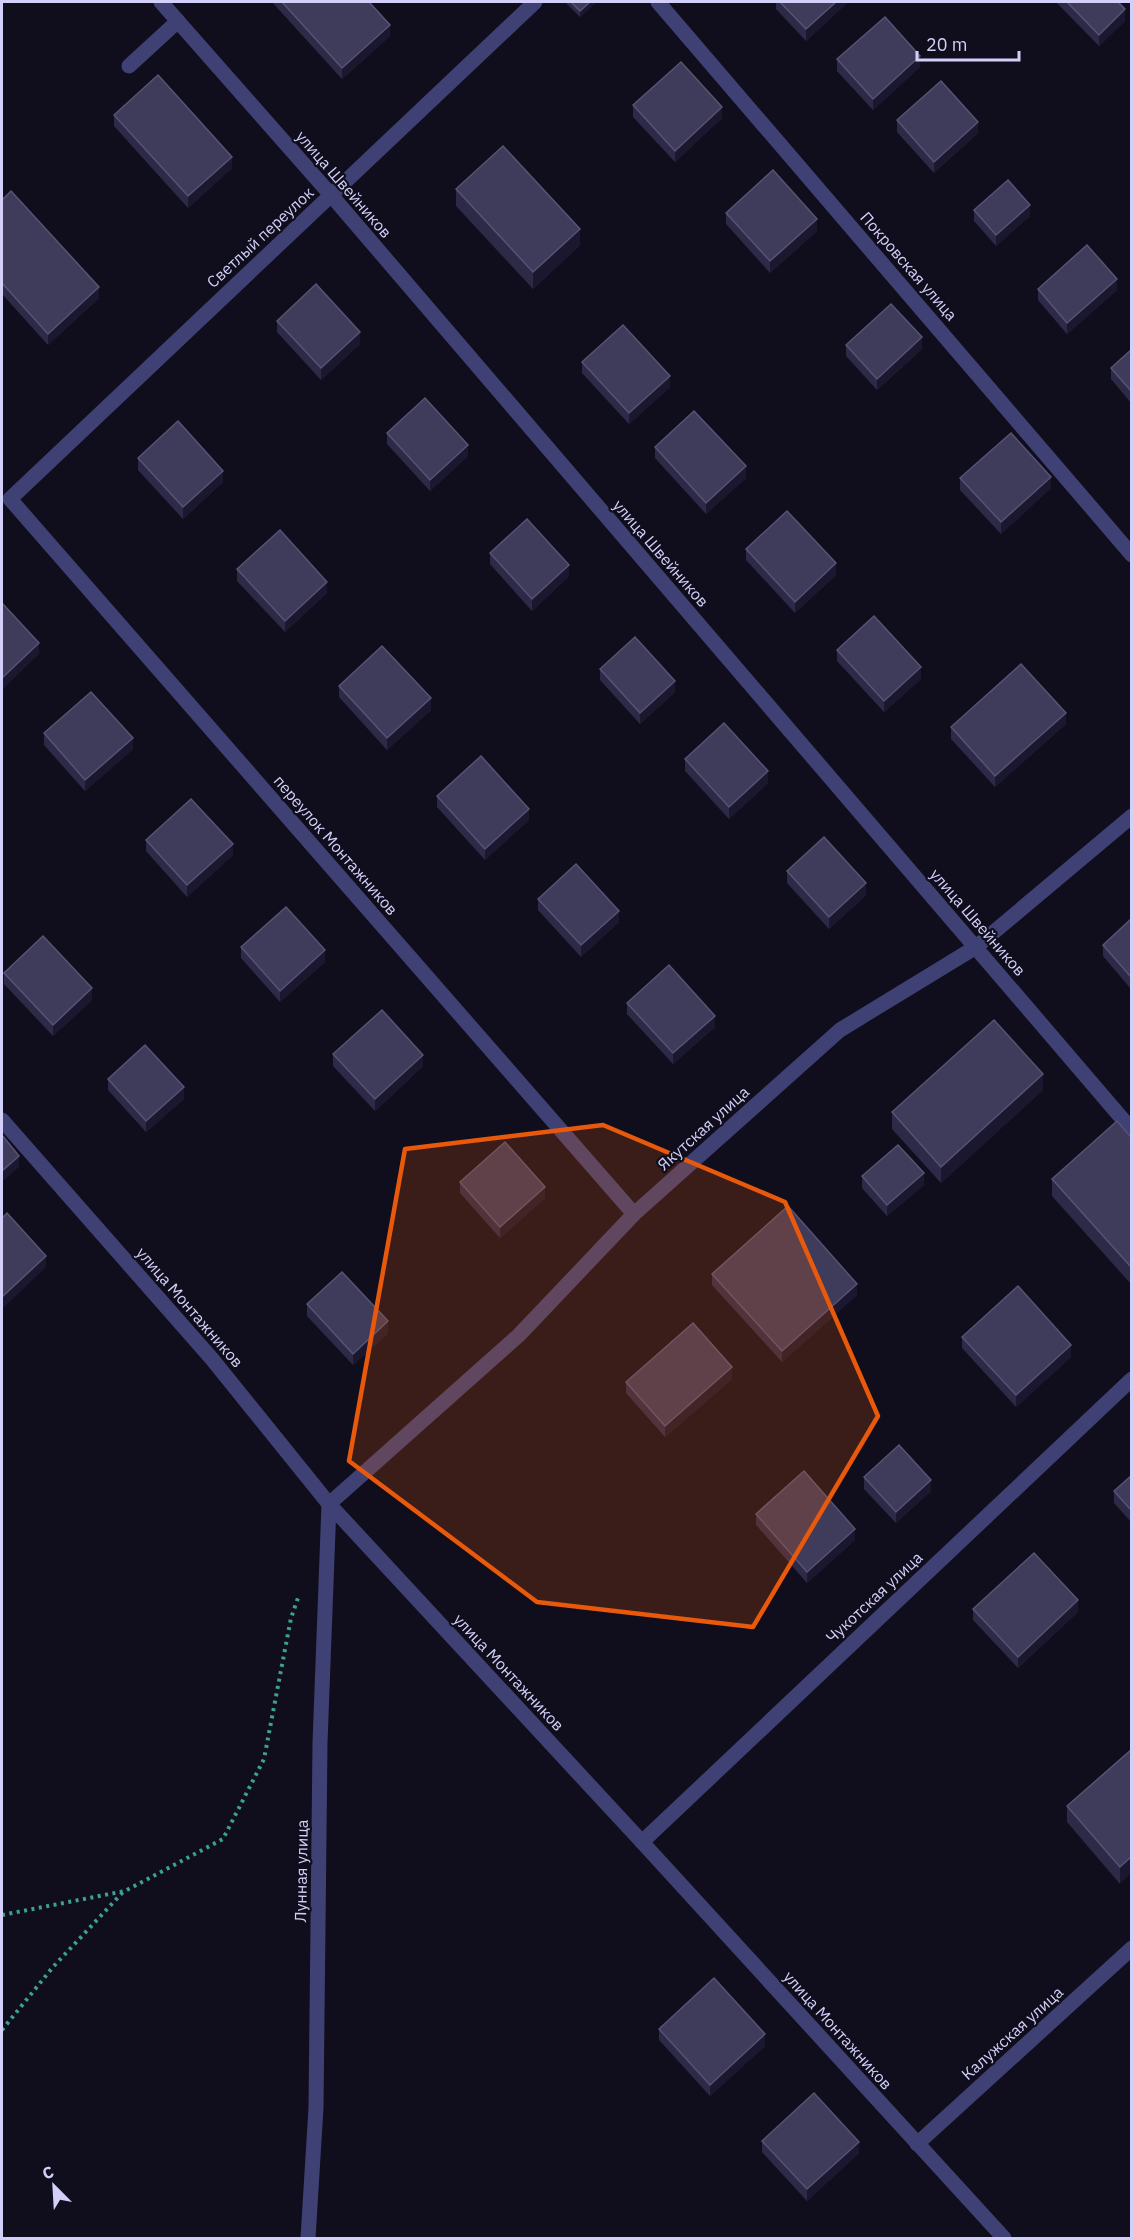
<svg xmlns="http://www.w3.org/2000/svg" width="1133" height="2240" viewBox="0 0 1133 2240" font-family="'IBM Plex Sans',sans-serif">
  <rect width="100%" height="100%" fill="#100e1c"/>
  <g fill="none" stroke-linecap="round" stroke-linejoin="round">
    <g stroke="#3ca093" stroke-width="4" stroke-dasharray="3 4.5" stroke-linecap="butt">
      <path d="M2,1915L125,1891L223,1839L264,1759L291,1618L299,1595"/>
      <path d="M2,2030L53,1967L124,1891"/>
    </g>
    <g stroke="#3f4175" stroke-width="15">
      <path d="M161,2L331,195L1132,1130"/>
      <path d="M535,2L10,499L634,1214"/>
      <path d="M658,2L1132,555"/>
      <path d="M129,66L178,21"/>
      <path d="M2,1120L212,1359L329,1504L642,1842L1004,2238"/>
      <path d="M642,1842L1132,1379"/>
      <path d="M917,2144L1132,1948"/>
      <path d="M308,2238L316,2108L320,1743L329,1504L519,1335L634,1214L840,1030L976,947L1132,816"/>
    </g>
  </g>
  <g fill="#2d2a48">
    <path d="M272,2H369L390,36L342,79Z"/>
    <path d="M565,2H597L580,17Z"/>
    <path d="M776,2H848L806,41L776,9Z"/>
    <path d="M1056,2H1121L1119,3L1125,21L1099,46Z"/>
    <path d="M837,59L920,67L873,110L837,71Z"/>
    <path d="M633,105L722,118L675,162L633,117Z"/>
    <path d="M114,115L232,168L188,208L114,126Z"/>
    <path d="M897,120L978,133L934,173L897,132Z"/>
    <path d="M456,189L580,245L533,289L456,206Z"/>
    <path d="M2,200L99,298L48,345L2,294Z"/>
    <path d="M974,210L1030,216L996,246L974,221Z"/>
    <path d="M726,213L817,231L770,273L726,224Z"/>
    <path d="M1038,289L1117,290L1067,334L1038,300Z"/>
    <path d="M277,321L360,344L321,380L277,332Z"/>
    <path d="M846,345L922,349L877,390L846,356Z"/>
    <path d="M1131,350V403L1111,379V368Z"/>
    <path d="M582,362L670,387L629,424L582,373Z"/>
    <path d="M387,433L468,456L430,491L387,444Z"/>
    <path d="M655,447L746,478L706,514L655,458Z"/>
    <path d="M138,458L223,482L183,519L138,470Z"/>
    <path d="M960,478L1051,488L1001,534L960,490Z"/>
    <path d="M746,549L836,575L795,613L746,560Z"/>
    <path d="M490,553L569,576L532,611L490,564Z"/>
    <path d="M237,569L327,593L285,632L237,581Z"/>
    <path d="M837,650L921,679L884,712L837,661Z"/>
    <path d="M600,669L675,692L640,724L600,680Z"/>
    <path d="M339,686L431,710L387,750L339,697Z"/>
    <path d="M1066,724L995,787L951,739V727Z"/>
    <path d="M44,733L133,749L85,791L44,745Z"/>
    <path d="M685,759L768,783L729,819L685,771Z"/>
    <path d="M437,796L529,820L485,860L437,807Z"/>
    <path d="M146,840L233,855L187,897L146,851Z"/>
    <path d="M787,871L866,895L829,929L787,883Z"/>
    <path d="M538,899L619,922L581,957L538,910Z"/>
    <path d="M1131,919V989L1103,956V945Z"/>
    <path d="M241,947L325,962L280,1002L241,958Z"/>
    <path d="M4,973L92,1000L53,1036L4,984Z"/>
    <path d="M627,1003L715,1027L673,1064L627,1014Z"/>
    <path d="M333,1054L423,1066L375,1111L333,1066Z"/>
    <path d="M108,1079L184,1099L146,1132L108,1090Z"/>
    <path d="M1043,1090L941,1183L892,1129V1112Z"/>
    <path d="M1131,1137V1284L1052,1196V1179Z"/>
    <path d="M862,1176L924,1185L887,1216L862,1188Z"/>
    <path d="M460,1182L545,1198L500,1238L460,1193Z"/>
    <path d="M712,1274L857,1295L782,1362L712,1285Z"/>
    <path d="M307,1304L388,1333L353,1365L307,1316Z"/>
    <path d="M962,1337L1071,1357L1016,1407L962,1348Z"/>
    <path d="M732,1379L665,1437L626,1393V1382Z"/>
    <path d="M1131,1476V1522L1114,1503V1491Z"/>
    <path d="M864,1477L931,1491L896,1523L864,1489Z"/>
    <path d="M756,1514L855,1540L807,1583L756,1525Z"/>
    <path d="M973,1609L1078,1612L1018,1668L973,1620Z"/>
    <path d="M1131,1750L1120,1884L1067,1822V1806Z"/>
    <path d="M659,2029L765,2046L710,2096L659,2040Z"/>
    <path d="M762,2141L859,2153L807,2201L762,2152Z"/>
  </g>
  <g fill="#1a172f">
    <path d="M590,2H597L580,17V11Z"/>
    <path d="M836,2H848L806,41V29Z"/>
    <path d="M1125,9V21L1099,46V35Z"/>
    <path d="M390,25V36L342,79V68Z"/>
    <path d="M920,56V67L873,110V99Z"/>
    <path d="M722,107V118L675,162V151Z"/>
    <path d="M978,122V133L934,173V162Z"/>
    <path d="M232,157V168L188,208V196Z"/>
    <path d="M1030,205V216L996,246V235Z"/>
    <path d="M817,219V231L770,273V261Z"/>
    <path d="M580,229V245L533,289V272Z"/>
    <path d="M1117,279V290L1067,334V323Z"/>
    <path d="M99,287V298L48,345V334Z"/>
    <path d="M360,332V344L321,380V368Z"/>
    <path d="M922,337V349L877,390V379Z"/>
    <path d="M670,376V387L629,424V413Z"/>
    <path d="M468,445V456L430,491V480Z"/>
    <path d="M746,466V478L706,514V503Z"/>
    <path d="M223,471V482L183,519V507Z"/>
    <path d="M1051,477V488L1001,534V522Z"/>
    <path d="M836,563V575L795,613V602Z"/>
    <path d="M569,565V576L532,611V599Z"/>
    <path d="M327,582V593L285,632V621Z"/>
    <path d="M39,643V654L2,690V678Z"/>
    <path d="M921,667V679L884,712V701Z"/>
    <path d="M675,681V692L640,724V713Z"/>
    <path d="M431,698V710L387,750V738Z"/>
    <path d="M1066,713V724L995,787V776Z"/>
    <path d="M133,738V749L85,791V780Z"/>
    <path d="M768,771V783L729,819V807Z"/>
    <path d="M529,809V820L485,860V849Z"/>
    <path d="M233,844V855L187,897V885Z"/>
    <path d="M866,883V895L829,929V917Z"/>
    <path d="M619,911V922L581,957V945Z"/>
    <path d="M325,950V962L280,1002V991Z"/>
    <path d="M92,988V1000L53,1036V1025Z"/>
    <path d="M715,1016V1027L673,1064V1053Z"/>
    <path d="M423,1055V1066L375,1111V1099Z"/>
    <path d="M1043,1074V1090L941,1183V1167Z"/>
    <path d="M184,1087V1099L146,1132V1121Z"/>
    <path d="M19,1156V1167L2,1182V1171Z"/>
    <path d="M924,1173V1185L887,1216V1205Z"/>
    <path d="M545,1187V1198L500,1238V1227Z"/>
    <path d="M46,1256V1267L2,1309V1297Z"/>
    <path d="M857,1284V1295L782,1362V1351Z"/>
    <path d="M388,1321V1333L353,1365V1354Z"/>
    <path d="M1071,1345V1357L1016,1407V1395Z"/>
    <path d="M732,1367V1379L665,1437V1426Z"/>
    <path d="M931,1480V1491L896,1523V1512Z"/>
    <path d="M855,1529V1540L807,1583V1572Z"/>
    <path d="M1078,1600V1612L1018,1668V1657Z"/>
    <path d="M1131,1857V1873L1120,1884V1867Z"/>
    <path d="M765,2034V2046L710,2096V2085Z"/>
    <path d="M859,2142V2153L807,2201V2189Z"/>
  </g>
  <g fill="#3f3b5b" stroke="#565374" stroke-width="1.5">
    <path d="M282,2H369L390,25L342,68Z"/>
    <path d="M571,2H590L580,11Z"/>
    <path d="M780,2H836L806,29Z"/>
    <path d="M1067,2H1118L1125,9L1099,35Z"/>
    <path d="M885,17L920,56L873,99L837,59Z"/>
    <path d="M681,62L722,107L675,151L633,105Z"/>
    <path d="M158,75L232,157L188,196L114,115Z"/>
    <path d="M941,81L978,122L934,162L897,120Z"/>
    <path d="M503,146L580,229L533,272L456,189Z"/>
    <path d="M773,170L817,219L770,261L726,213Z"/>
    <path d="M1008,180L1030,205L996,235L974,210Z"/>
    <path d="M11,191L99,287L48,334L2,283V200Z"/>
    <path d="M1087,245L1117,279L1067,323L1038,289Z"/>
    <path d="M316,284L360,332L321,368L277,321Z"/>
    <path d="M891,304L922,337L877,379L846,345Z"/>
    <path d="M623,325L670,376L629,413L582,362Z"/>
    <path d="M1131,350V391L1111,368Z"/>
    <path d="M425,398L468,445L430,480L387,433Z"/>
    <path d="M694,411L746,466L706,503L655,447Z"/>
    <path d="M178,421L223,471L183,507L138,458Z"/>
    <path d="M1011,433L1051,477L1001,522L960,478Z"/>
    <path d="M787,511L836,563L795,602L746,549Z"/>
    <path d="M527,519L569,565L532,599L490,553Z"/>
    <path d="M280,530L327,582L285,621L237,569Z"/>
    <path d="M2,603L39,643L2,678Z"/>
    <path d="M874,616L921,667L884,701L837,650Z"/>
    <path d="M635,637L675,681L640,713L600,669Z"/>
    <path d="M382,646L431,698L387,738L339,686Z"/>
    <path d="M1021,664L1066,713L995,776L951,727Z"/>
    <path d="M91,692L133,738L85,780L44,733Z"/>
    <path d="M724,723L768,771L729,807L685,759Z"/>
    <path d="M481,756L529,809L485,849L437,796Z"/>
    <path d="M191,799L233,844L187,885L146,840Z"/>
    <path d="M824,837L866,883L829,917L787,871Z"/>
    <path d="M576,864L619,911L581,945L538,899Z"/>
    <path d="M286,907L325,950L280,991L241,947Z"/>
    <path d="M1131,919V977L1103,945Z"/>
    <path d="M43,936L92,988L53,1025L4,973Z"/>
    <path d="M669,965L715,1016L673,1053L627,1003Z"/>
    <path d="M382,1010L423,1055L375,1099L333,1054Z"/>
    <path d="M994,1020L1043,1074L941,1167L892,1112Z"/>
    <path d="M145,1045L184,1087L146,1121L108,1079Z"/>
    <path d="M1117,1121L1131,1137V1267L1052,1179Z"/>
    <path d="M2,1135L19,1156L2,1171Z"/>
    <path d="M505,1142L545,1187L500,1227L460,1182Z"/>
    <path d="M898,1145L924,1173L887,1205L862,1176Z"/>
    <path d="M788,1206L857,1284L782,1351L712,1274Z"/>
    <path d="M7,1213L46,1256L2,1297V1218Z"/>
    <path d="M342,1272L388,1321L353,1354L307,1304Z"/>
    <path d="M1018,1286L1071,1345L1016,1395L962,1337Z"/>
    <path d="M693,1323L732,1367L665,1426L626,1382Z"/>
    <path d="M899,1445L931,1480L896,1512L864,1477Z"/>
    <path d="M804,1471L855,1529L807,1572L756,1514Z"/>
    <path d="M1131,1476V1510L1114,1491Z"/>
    <path d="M1034,1553L1078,1600L1018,1657L973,1609Z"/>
    <path d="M1131,1750V1857L1120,1867L1067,1806Z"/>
    <path d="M714,1978L765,2034L710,2085L659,2029Z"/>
    <path d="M814,2093L859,2142L807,2189L762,2141Z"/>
  </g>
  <path fill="#e8590c" fill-opacity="0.2" stroke="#e8590c" stroke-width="4.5" stroke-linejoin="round" d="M603,1125L785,1202L878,1416L753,1627L537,1602L349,1461L405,1149Z"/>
  <g text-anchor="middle" stroke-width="4.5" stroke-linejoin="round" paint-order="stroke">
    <g font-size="16" fill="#d2d0f9" stroke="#100e1c">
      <text transform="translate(344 184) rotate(49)" y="6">улица Швейников</text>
      <text transform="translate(260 237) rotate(-43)" y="6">Светлый переулок</text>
      <text transform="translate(909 266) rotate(49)" y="6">Покровская улица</text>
      <text transform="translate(661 553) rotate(49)" y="6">улица Швейников</text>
      <text transform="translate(336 845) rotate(49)" y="6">переулок Монтажников</text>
      <text transform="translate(978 922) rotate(49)" y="6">улица Швейников</text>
      <text transform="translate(703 1128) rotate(-42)" y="6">Якутская улица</text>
      <text transform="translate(190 1307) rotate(49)" y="6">улица Монтажников</text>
      <text transform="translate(874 1597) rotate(-43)" y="6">Чукотская улица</text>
      <text transform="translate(509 1672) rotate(47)" y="6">улица Монтажников</text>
      <text transform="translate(301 1871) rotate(-89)" y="6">Лунная улица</text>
      <text transform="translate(838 2030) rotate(48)" y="6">улица Монтажников</text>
      <text transform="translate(1012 2033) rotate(-42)" y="6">Калужская улица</text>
    </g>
  </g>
  <rect width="1133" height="2240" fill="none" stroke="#d2d0f9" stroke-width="6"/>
  <g transform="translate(54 2186) rotate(336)" stroke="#100e1c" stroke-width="4.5" paint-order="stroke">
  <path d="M0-4.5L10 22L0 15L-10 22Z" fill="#d2d0f9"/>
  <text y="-9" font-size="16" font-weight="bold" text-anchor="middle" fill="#d2d0f9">С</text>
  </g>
  <path d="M917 51v9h102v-9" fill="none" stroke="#d2d0f9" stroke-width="3"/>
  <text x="926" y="51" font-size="18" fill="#d2d0f9" stroke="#100e1c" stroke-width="4.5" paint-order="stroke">20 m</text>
</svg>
